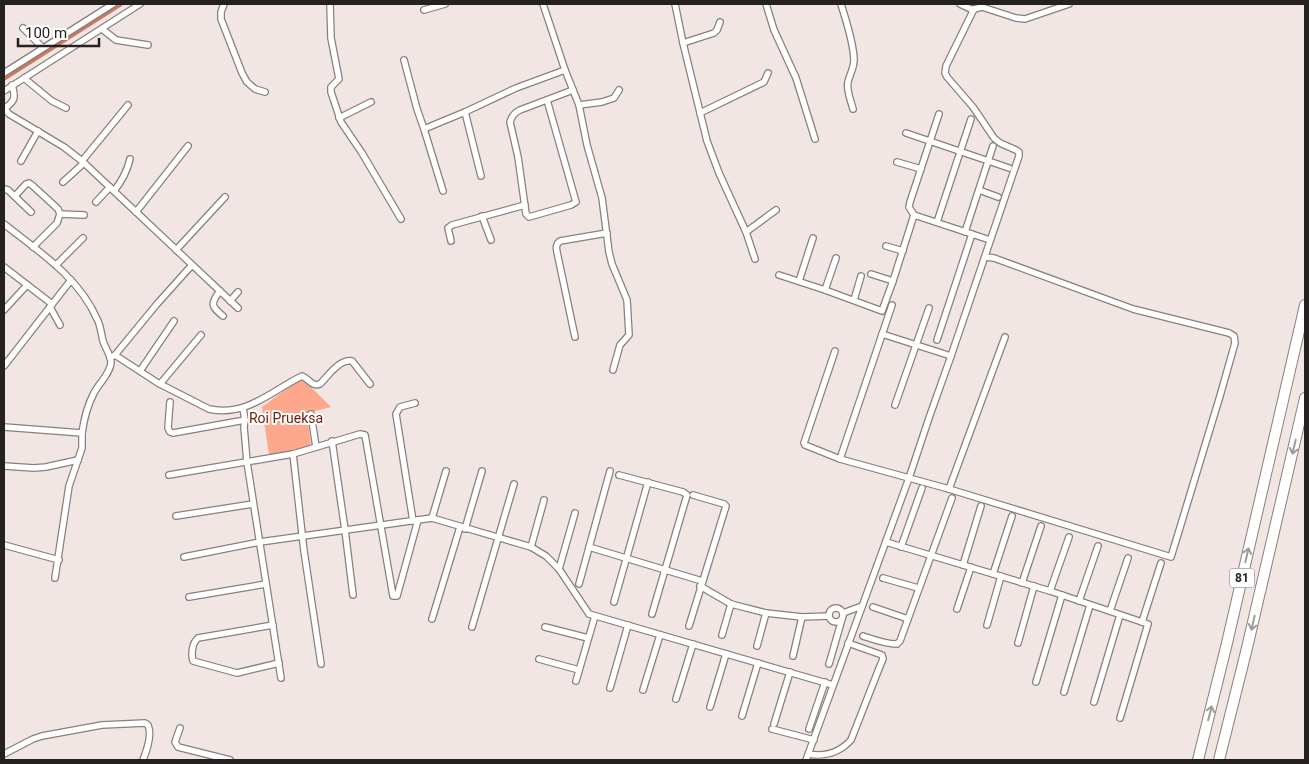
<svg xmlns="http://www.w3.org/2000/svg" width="1309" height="764" viewBox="0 0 1309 764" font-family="Roboto,sans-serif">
  <rect width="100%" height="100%" fill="#f1e6e3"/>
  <path fill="#fda88d" d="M302,378L331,407L307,413L311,446L269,455L262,407Z"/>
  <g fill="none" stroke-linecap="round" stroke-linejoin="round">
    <path stroke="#cb785e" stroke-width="5.5" d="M4,78L120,4"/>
    <defs>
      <g id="minor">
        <path d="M224,4L221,12V19L242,73L247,82L255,89L265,92"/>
        <path d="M330,4L331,38L339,79L331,87V92L341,122L362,153L401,219"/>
        <path d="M543,4L565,70L579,105L587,145L602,198L609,252L612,264L627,300L629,335L620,345L613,370"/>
        <path d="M675,4L683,43L707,141L719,173L746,232L755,259"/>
        <path d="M766,4L774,30L796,78L815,139"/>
        <path d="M841,4C846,21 853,40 854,59C854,69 850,73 848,82C846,90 851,101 853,109"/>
        <path d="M960,4L973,10"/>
        <path d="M424,10L445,4"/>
        <path d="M23,28L43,48"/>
        <path d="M102,29L116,40L148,45"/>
        <path d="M683,43L714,33L717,30L720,22"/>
        <path d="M404,60L417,109L424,129L465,112L516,88L565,70"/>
        <path d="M4,73L113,4"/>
        <path d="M24,78L52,101L66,108"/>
        <path d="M4,91L140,4"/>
        <path d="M547,100L576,202L571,205L529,217L526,214L518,157L510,122C512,116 514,113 520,110L573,90"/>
        <path d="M579,105L602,102L614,98L619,90"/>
        <path d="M4,108L9,114L64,147L82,161L238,308"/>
        <path d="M4,109C15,101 16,98 12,85"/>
        <path d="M465,112L481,176"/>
        <path d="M700,113L764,82L768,73"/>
        <path d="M939,114L910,202L909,207L914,215L990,240"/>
        <path d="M339,118L371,102"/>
        <path d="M424,129L443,191"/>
        <path d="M906,133L1009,168"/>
        <path d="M21,161L38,131"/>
        <path d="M82,161L128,105"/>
        <path d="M897,162L921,169"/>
        <path d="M63,182L84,163"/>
        <path d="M4,189L8,190L31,212"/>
        <path d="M979,190L998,197"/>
        <path d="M114,191C122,181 127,172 130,159"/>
        <path d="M15,196L26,184L29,183L33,186L58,209L60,214L57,223L33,247"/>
        <path d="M96,202L110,187"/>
        <path d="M136,212L188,146"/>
        <path d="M60,214L84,215"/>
        <path d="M482,216L491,240"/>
        <path d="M937,222L971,119"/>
        <path d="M4,224C38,251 79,277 97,319C101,326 101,334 103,341C105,348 111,355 111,363C110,374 99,383 94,393C87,406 84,419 82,433L4,427"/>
        <path d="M746,232L776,210"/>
        <path d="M965,232L993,146"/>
        <path d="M451,241L448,228L452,225L525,205"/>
        <path d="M886,246L903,251"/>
        <path d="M176,250L225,197"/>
        <path d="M56,265L83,238"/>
        <path d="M4,267L52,304"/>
        <path d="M871,274L893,281"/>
        <path d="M779,275L825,290L882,311L893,281L914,215"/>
        <path d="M799,281L813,238"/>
        <path d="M825,290L836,258"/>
        <path d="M220,291C210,304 211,306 223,316"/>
        <path d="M854,300L861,276"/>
        <path d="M230,301L238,292"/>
        <path d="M50,307L60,325"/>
        <path d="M4,310L27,285"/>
        <path d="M882,334L951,356"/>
        <path d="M575,337L557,252C556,247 556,244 560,241L607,233"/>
        <path d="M937,340L972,234"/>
        <path d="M835,351L804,443L805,445L840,459L949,489L1005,337"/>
        <path d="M115,355L157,304L192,265"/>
        <path d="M110,358L115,355L158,383L209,409C247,417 271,391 302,376C309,379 312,387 320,384C328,376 339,359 352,361L370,384"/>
        <path d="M4,366L71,280"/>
        <path d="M140,371L174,321"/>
        <path d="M160,384L201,335"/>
        <path d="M170,402L168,428L170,432L173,433L245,420"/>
        <path d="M895,405L929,308"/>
        <path d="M243,408L245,420L244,427L247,462L281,678"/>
        <path d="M311,414L316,447"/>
        <path d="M332,441L345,530L353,595"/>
        <path d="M293,454L304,551L321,664"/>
        <path d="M840,459L892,305"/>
        <path d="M4,466L34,468L46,467L78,460"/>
        <path d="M169,475L293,454L360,434L365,435L393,596H397L418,520"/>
        <path d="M619,475L683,492L687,495L652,614"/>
        <path d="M949,489L1171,557L1220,396L1235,343L1234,336L1229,333L1133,309L994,258L985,257"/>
        <path d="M176,516L253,504"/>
        <path d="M432,518L446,471"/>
        <path d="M413,521L396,414L400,407L415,403"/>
        <path d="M465,529L482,471"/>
        <path d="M886,542L1050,591L1142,622L1161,563"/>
        <path d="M4,545L59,560"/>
        <path d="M531,547L544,500"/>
        <path d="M589,547L702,581"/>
        <path d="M901,547L922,488"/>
        <path d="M184,557L260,542L432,518L531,547L546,556L559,569L589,614L833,685"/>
        <path d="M963,565L981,506"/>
        <path d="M559,569L575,513"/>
        <path d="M993,574L1012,516"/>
        <path d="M55,578L69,486L82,448V433"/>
        <path d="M883,578L918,588"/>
        <path d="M1022,583L1041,526"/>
        <path d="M579,584L610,471"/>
        <path d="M700,586L731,604L766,613L802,617L829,616"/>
        <path d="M1050,591L1069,537"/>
        <path d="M189,597L266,584"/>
        <path d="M1079,601L1098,546"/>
        <path d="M614,602L648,482"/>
        <path d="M873,607L908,619"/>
        <circle cx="836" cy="615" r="7"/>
        <path d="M957,609L971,567"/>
        <path d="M1110,611L1128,558"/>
        <path d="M843,613L862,606"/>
        <path d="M432,619L460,527"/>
        <path d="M273,625L198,638C192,643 191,654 193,661L237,673L279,663"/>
        <path d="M987,625L1001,576"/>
        <path d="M689,626L726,506L724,504L693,495"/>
        <path d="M472,627L514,484"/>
        <path d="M545,627L588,638"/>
        <path d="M722,635L731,604"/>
        <path d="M863,636C875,640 885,644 897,644L900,641L952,498"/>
        <path d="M1018,643L1034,586"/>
        <path d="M757,646L766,613"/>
        <path d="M793,656L802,617"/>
        <path d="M539,659L579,670"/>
        <path d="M829,664L842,619"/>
        <path d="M576,681L595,616"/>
        <path d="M1036,682L1062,595"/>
        <path d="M610,688L628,625"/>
        <path d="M643,690L660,635"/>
        <path d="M1064,692L1090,605"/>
        <path d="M676,699L693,644"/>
        <path d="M1094,702L1120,615"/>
        <path d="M710,707L726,654"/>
        <path d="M742,716L758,663"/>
        <path d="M1120,718L1148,624L1142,622"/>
        <path d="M774,724L790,672"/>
        <path d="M180,728L175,742L178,747L230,760"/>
        <path d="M772,729L814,740"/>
        <path d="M809,729L825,682"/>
        <path d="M4,754L33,739L42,736L102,725L145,723L148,725C152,734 147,750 143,760"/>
        <path d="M809,754C825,757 840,752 851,740L880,666L883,659L882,655L848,643"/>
        <path d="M806,760L909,478L929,418L951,356L1019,156V152L1016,150L1000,143L994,138L973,107L947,77L945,73L946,66L974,9L982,7L1016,18L1025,19L1069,4"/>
      </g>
      <g id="motorway">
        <path d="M1198,760L1227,643L1305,305"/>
        <path d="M1219,760L1247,648L1305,398"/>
      </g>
    </defs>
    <use href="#minor" stroke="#897f7d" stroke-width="8"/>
    <use href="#motorway" stroke="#897f7d" stroke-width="12"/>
    <use href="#minor" stroke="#fff" stroke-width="5.5"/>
    <use href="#motorway" stroke="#fff" stroke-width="10"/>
  </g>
  <defs><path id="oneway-shaft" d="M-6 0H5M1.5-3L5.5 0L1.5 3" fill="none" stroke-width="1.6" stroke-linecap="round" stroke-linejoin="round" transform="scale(1.25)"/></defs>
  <g stroke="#9d9b9b">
    <use href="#oneway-shaft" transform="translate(1294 447) rotate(103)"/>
    <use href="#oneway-shaft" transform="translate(1247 555) rotate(-77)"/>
    <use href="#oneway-shaft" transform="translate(1253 623) rotate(103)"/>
    <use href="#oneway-shaft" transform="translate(1210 713) rotate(-76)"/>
  </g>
  <g text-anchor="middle" stroke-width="4" stroke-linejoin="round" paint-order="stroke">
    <rect fill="#fff" stroke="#666463" stroke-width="1" x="1229.5" y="568.5" width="25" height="19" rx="4"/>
    <g font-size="12" font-weight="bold" fill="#252120">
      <text x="1242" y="582">81</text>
    </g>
    <g font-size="14" fill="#6d2207" stroke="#fff">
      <text x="286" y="423">Roi Prueksa</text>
    </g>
  </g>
  <rect width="1309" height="764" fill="none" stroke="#252120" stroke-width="10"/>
  <path d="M18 38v8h81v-8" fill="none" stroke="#252120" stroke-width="2.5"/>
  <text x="25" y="38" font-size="15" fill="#252120" stroke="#ffffff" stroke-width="4" paint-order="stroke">100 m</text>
</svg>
